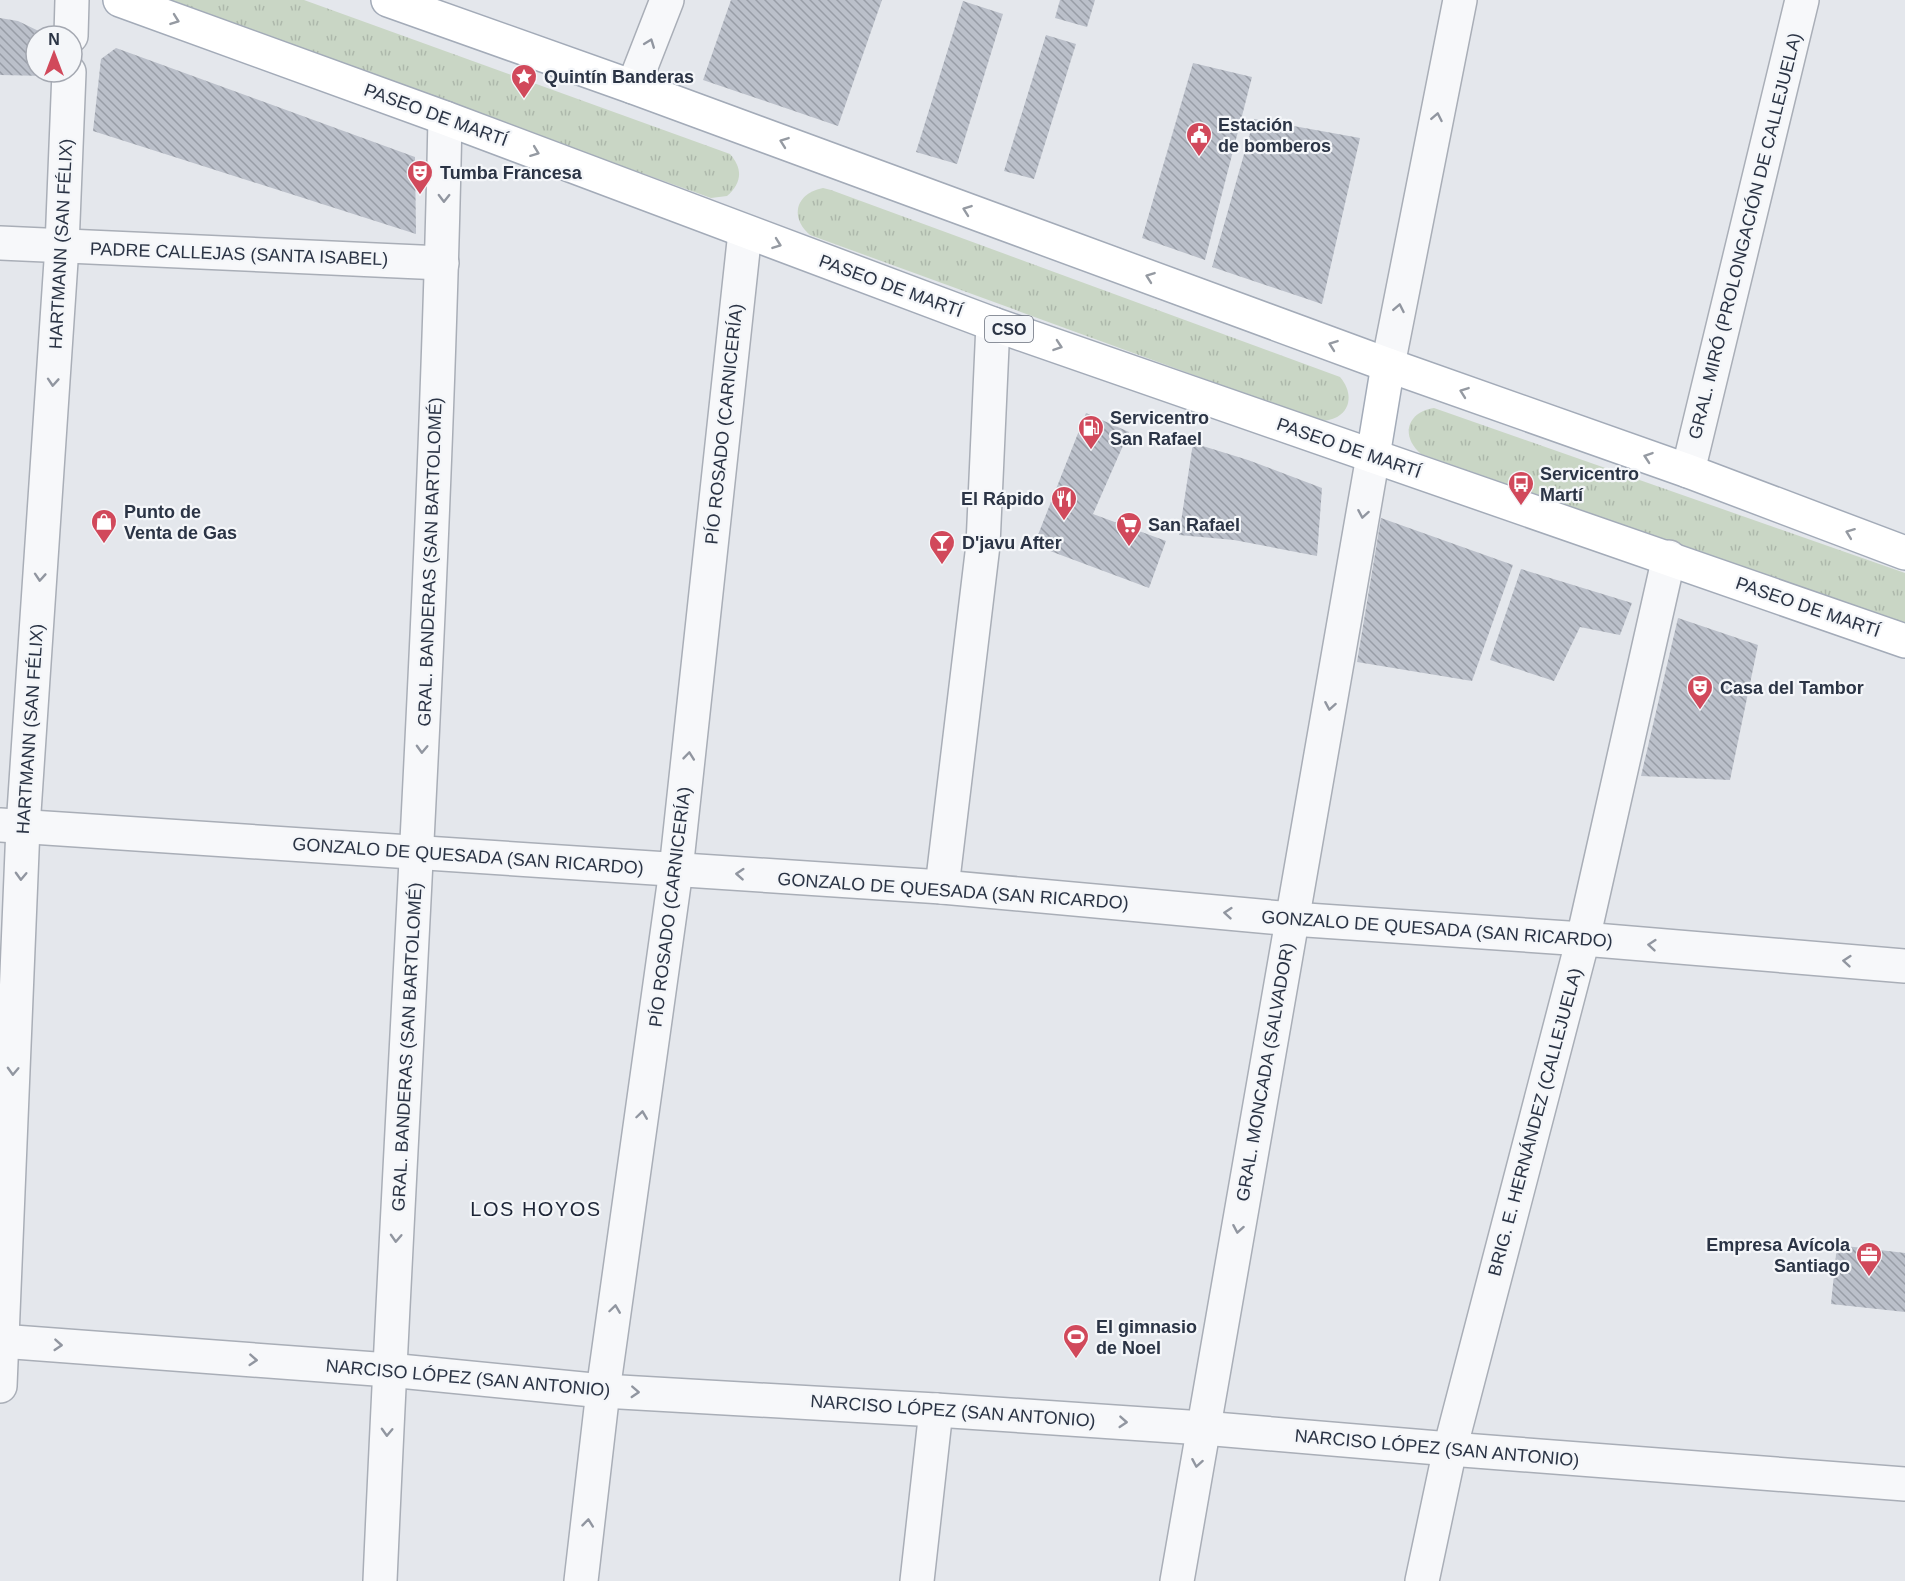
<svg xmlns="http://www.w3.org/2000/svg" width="1905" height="1581" viewBox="0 0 1905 1581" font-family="Arial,sans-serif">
  <defs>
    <pattern id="grass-tufts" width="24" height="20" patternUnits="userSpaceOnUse" patternTransform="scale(1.5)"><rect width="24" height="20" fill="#c9d6c5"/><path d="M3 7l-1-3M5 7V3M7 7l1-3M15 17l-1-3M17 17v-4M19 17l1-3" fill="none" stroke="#adb8ab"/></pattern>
    <pattern id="building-back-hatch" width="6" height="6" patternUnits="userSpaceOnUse" patternTransform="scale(1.5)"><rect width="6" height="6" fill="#bbc0ca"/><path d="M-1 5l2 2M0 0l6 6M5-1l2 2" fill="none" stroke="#989da6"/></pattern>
  </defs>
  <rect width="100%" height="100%" fill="#e4e7ec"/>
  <g fill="url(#grass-tufts)">
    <path d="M160,0H304L730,154C743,169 742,183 727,196L711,198Z"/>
    <path d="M823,188L831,190L1340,377C1357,397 1348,421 1320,421L810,235C789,217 796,193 823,188Z"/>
    <path d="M1434,408L1905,573V624L1421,454C1400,436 1407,412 1434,408Z"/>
  </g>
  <g fill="url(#building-back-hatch)">
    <path d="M731,0H882L838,126L703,80Z"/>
    <path d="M1060,0H1095L1087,27L1055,18Z"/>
    <path d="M963,1L1003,14L957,164L916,152Z"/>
    <path d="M0,18L18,21L49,36H36V72H45V76L0,75Z"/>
    <path d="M1046,35L1076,44L1034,179L1004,171Z"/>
    <path d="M116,48L415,157L416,234L93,131L101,59Z"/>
    <path d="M1193,63L1252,77L1205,260L1142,238Z"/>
    <path d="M1254,119L1360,138L1322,304L1212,267Z"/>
    <path d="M1086,413L1129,432L1093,514L1166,541L1149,588L1034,545Z"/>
    <path d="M1193,443L1248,460L1322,488L1317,556L1234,540L1179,535Z"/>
    <path d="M1381,518L1513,565L1472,681L1357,662Z"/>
    <path d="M1521,569L1632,603L1620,635L1580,627L1554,681L1490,660Z"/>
    <path d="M1678,618L1758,645L1730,780L1641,776Z"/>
    <path d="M1837,1245L1905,1253V1312L1831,1304Z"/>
  </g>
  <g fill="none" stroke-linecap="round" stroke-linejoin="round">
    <defs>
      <g id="minor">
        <path d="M71,36L72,0"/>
        <path d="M633,87L667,0"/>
        <path d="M0,243L442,263"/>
        <path d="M1388,365L1460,0"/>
        <path d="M1688,471L1802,0"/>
        <path d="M0,825L942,887L1292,919L1583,939L1905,966"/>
        <path d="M942,887L983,545L993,324"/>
        <path d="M0,1341L389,1370L603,1391L936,1410L1203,1428L1450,1449L1905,1484"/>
        <path d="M0,1386L23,827L62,246L69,72"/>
        <path d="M380,1581C401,1093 435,606 445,118"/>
        <path d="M581,1581L603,1391L676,870L745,232"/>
        <path d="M917,1581L936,1410"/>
        <path d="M1177,1581L1373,456"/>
        <path d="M1422,1581L1450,1449L1583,939L1669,557"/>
      </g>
      <g id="primary">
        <path d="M120,0L445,118L993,324L1905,641"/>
        <path d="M388,0L633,87L1388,365L1688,471L1905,553"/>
        <path d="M1373,456L1388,365"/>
      </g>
    </defs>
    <use href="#minor" stroke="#a9aeb7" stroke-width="36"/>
    <use href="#primary" stroke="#a3abb8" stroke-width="36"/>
    <use href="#minor" stroke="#f7f8fa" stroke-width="33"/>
    <use href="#primary" stroke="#fff" stroke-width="33"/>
  </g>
  <defs><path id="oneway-chevron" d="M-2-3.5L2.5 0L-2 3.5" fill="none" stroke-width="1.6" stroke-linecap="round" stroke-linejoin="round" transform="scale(1.5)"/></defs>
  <g stroke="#959aa2">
    <use href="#oneway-chevron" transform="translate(175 20) rotate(20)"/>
    <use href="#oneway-chevron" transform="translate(784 142) rotate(-160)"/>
    <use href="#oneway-chevron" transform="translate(535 152) rotate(21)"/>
    <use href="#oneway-chevron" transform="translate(967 210) rotate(-160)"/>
    <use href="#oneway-chevron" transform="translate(777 244) rotate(20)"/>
    <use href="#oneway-chevron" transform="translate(1150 277) rotate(-160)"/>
    <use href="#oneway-chevron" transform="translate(1333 345) rotate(-160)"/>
    <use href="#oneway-chevron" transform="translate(1058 346) rotate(19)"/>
    <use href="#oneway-chevron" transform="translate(1464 392) rotate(-160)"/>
    <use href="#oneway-chevron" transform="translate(1648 457) rotate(-161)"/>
    <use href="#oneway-chevron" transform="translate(1850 533) rotate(-159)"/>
  </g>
  <g stroke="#9196a0">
    <use href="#oneway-chevron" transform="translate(650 43) rotate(-69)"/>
    <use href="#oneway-chevron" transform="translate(1437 117) rotate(-79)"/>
    <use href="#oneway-chevron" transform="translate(444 198) rotate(91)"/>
    <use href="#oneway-chevron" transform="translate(1399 308) rotate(-79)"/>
    <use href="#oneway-chevron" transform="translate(53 382) rotate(94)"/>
    <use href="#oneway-chevron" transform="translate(1363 514) rotate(100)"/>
    <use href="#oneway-chevron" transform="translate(40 577) rotate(94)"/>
    <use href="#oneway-chevron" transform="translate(1330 706) rotate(100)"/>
    <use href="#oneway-chevron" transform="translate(422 749) rotate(92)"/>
    <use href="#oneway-chevron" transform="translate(689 756) rotate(-84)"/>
    <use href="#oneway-chevron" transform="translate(740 874) rotate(-176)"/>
    <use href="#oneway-chevron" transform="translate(21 876) rotate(92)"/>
    <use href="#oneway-chevron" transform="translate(1228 913) rotate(-175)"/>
    <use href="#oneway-chevron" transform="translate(1652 945) rotate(-175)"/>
    <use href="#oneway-chevron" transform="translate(1847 961) rotate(-175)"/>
    <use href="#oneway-chevron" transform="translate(13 1071) rotate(92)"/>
    <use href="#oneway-chevron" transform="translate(642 1115) rotate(-82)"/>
    <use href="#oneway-chevron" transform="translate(1238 1229) rotate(100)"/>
    <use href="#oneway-chevron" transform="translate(396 1238) rotate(93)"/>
    <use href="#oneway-chevron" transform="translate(615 1309) rotate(-82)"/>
    <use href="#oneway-chevron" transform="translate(58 1345) rotate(4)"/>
    <use href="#oneway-chevron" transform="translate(253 1360) rotate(4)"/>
    <use href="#oneway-chevron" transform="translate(635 1392) rotate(3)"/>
    <use href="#oneway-chevron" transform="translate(1123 1422) rotate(4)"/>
    <use href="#oneway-chevron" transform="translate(387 1432) rotate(92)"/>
    <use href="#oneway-chevron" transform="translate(1197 1463) rotate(100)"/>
    <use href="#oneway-chevron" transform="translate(588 1523) rotate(-84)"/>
  </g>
  <defs>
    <symbol id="sight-pin" viewBox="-11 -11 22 30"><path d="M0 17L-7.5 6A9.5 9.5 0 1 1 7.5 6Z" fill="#d1495b" stroke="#f4f6f9"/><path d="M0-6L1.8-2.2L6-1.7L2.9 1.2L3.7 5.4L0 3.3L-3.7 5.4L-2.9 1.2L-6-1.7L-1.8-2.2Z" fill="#fff"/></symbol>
    <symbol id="civic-pin" viewBox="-11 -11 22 30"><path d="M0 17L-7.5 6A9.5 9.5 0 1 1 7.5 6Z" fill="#d1495b" stroke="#f4f6f9"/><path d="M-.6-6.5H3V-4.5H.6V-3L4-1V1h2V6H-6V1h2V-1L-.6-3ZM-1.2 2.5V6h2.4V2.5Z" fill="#fff"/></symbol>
    <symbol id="theatre-pin" viewBox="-11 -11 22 30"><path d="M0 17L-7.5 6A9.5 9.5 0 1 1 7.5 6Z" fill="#d1495b" stroke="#f4f6f9"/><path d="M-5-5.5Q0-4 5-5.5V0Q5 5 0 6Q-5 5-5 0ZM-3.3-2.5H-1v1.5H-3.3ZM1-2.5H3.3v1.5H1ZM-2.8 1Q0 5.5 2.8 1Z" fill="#fff"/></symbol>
    <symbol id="fuel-pin" viewBox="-11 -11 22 30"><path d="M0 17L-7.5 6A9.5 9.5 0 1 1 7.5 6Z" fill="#d1495b" stroke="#f4f6f9"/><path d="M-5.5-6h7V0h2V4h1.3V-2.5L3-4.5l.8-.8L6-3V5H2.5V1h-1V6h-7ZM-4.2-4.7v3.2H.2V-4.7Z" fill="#fff"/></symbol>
    <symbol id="bus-pin" viewBox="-11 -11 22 30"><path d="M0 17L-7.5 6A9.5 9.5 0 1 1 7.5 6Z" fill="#d1495b" stroke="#f4f6f9"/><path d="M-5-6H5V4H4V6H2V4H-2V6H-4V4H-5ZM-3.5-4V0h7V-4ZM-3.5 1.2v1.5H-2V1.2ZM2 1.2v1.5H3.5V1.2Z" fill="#fff"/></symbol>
    <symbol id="restaurant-pin" viewBox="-11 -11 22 30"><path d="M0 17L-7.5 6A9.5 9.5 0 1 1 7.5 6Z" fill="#d1495b" stroke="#f4f6f9"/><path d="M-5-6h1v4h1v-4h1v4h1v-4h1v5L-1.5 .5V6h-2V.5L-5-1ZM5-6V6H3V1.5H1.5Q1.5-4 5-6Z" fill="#fff"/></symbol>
    <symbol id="shop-pin" viewBox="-11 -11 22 30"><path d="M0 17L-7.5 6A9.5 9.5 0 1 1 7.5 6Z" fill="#d1495b" stroke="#f4f6f9"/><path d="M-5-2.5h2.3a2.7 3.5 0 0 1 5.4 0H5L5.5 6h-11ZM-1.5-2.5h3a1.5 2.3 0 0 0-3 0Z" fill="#fff"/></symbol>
    <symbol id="supermarket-pin" viewBox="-11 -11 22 30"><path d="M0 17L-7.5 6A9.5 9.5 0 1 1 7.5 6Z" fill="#d1495b" stroke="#f4f6f9"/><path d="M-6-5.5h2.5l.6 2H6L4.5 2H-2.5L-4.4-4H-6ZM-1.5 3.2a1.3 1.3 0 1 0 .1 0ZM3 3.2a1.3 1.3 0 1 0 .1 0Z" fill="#fff"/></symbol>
    <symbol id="bar-pin" viewBox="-11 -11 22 30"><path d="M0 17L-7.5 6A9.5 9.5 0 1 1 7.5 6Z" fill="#d1495b" stroke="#f4f6f9"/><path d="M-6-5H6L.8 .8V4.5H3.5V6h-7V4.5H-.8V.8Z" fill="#fff"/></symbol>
    <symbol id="office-pin" viewBox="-11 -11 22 30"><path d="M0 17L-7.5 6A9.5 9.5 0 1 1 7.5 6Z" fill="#d1495b" stroke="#f4f6f9"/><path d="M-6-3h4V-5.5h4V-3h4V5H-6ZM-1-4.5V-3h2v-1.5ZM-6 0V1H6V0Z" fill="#fff"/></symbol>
    <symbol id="stadium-pin" viewBox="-11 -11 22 30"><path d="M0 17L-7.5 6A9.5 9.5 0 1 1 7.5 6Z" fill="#d1495b" stroke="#f4f6f9"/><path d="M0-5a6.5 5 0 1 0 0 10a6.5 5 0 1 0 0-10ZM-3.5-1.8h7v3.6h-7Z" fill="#fff"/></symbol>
  </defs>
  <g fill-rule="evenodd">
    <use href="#sight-pin" x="509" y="62" width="30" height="40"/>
    <use href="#civic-pin" x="1184" y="120" width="30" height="40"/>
    <use href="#theatre-pin" x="405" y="158" width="30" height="40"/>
    <use href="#fuel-pin" x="1076" y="413" width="30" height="40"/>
    <use href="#bus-pin" x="1506" y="469" width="30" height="40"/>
    <use href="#restaurant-pin" x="1049" y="484" width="30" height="40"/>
    <use href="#shop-pin" x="89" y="507" width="30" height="40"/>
    <use href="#supermarket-pin" x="1114" y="510" width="30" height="40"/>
    <use href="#bar-pin" x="927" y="528" width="30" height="40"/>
    <use href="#theatre-pin" x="1685" y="673" width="30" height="40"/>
    <use href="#office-pin" x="1854" y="1240" width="30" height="40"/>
    <use href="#stadium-pin" x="1061" y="1322" width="30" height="40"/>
  </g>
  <g text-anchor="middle" stroke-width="4.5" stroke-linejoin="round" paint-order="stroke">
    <rect fill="#f4f6f9" stroke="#676e7b" stroke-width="1.5" x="985" y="316" width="48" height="26" rx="4.5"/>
    <g font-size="16" font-weight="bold" fill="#2b3445">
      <text x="1009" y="335">CSO</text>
    </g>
    <g font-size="18" font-weight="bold" fill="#2b3445" stroke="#f4f6f9" text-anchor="start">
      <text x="544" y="83">Quintín Banderas</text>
      <text x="1218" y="131">Estación<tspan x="1218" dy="21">de bomberos</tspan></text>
      <text x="440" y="179">Tumba Francesa</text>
      <text x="1110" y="424">Servicentro<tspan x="1110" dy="21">San Rafael</tspan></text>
      <text x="1540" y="480">Servicentro<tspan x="1540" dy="21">Martí</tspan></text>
      <text x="1044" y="505" text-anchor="end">El Rápido</text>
      <text x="124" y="518">Punto de<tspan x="124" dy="21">Venta de Gas</tspan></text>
      <text x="1148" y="531">San Rafael</text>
      <text x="962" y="549">D'javu After</text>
      <text x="1720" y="694">Casa del Tambor</text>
      <text x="1850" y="1251" text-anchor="end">Empresa Avícola<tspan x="1850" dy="21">Santiago</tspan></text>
      <text x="1096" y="1333">El gimnasio<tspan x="1096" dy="21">de Noel</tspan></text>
    </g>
    <g font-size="18" fill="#2b3445" stroke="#f4f6f9">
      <text transform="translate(436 115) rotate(20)" y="6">PASEO DE MARTÍ</text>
      <text transform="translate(1745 236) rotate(-76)" y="6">GRAL. MIRÓ (PROLONGACIÓN DE CALLEJUELA)</text>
      <text transform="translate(61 244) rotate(-87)" y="6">HARTMANN (SAN FÉLIX)</text>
      <text transform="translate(239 254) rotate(2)" y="6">PADRE CALLEJAS (SANTA ISABEL)</text>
      <text transform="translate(891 286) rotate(20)" y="6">PASEO DE MARTÍ</text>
      <text transform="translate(724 424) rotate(-84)" y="6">PÍO ROSADO (CARNICERÍA)</text>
      <text transform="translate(1349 448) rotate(19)" y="6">PASEO DE MARTÍ</text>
      <text transform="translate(430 562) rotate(-88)" y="6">GRAL. BANDERAS (SAN BARTOLOMÉ)</text>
      <text transform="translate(1808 607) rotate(19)" y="6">PASEO DE MARTÍ</text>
      <text transform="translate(30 729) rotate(-86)" y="6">HARTMANN (SAN FÉLIX)</text>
      <text transform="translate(468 856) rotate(4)" y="6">GONZALO DE QUESADA (SAN RICARDO)</text>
      <text transform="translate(953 891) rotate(4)" y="6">GONZALO DE QUESADA (SAN RICARDO)</text>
      <text transform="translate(670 907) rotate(-83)" y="6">PÍO ROSADO (CARNICERÍA)</text>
      <text transform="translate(1437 929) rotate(4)" y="6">GONZALO DE QUESADA (SAN RICARDO)</text>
      <text transform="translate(407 1047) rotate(-87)" y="6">GRAL. BANDERAS (SAN BARTOLOMÉ)</text>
      <text transform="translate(1265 1072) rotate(-80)" y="6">GRAL. MONCADA (SALVADOR)</text>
      <text transform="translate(1535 1122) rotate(-75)" y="6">BRIG. E. HERNÁNDEZ (CALLEJUELA)</text>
      <text transform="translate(468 1378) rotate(5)" y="6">NARCISO LÓPEZ (SAN ANTONIO)</text>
      <text transform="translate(953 1411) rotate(4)" y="6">NARCISO LÓPEZ (SAN ANTONIO)</text>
      <text transform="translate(1437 1448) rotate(5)" y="6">NARCISO LÓPEZ (SAN ANTONIO)</text>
    </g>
    <g font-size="20" letter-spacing="1.5" fill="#1d2536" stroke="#f4f6f9">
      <text x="536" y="1216">LOS HOYOS</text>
    </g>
  </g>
  <g transform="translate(54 54)"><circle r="28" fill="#f4f6f9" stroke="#a4a8b1" stroke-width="1.5"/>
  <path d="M0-4.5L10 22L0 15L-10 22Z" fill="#d1495b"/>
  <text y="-9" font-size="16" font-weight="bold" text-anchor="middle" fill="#2b3445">N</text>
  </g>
</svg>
